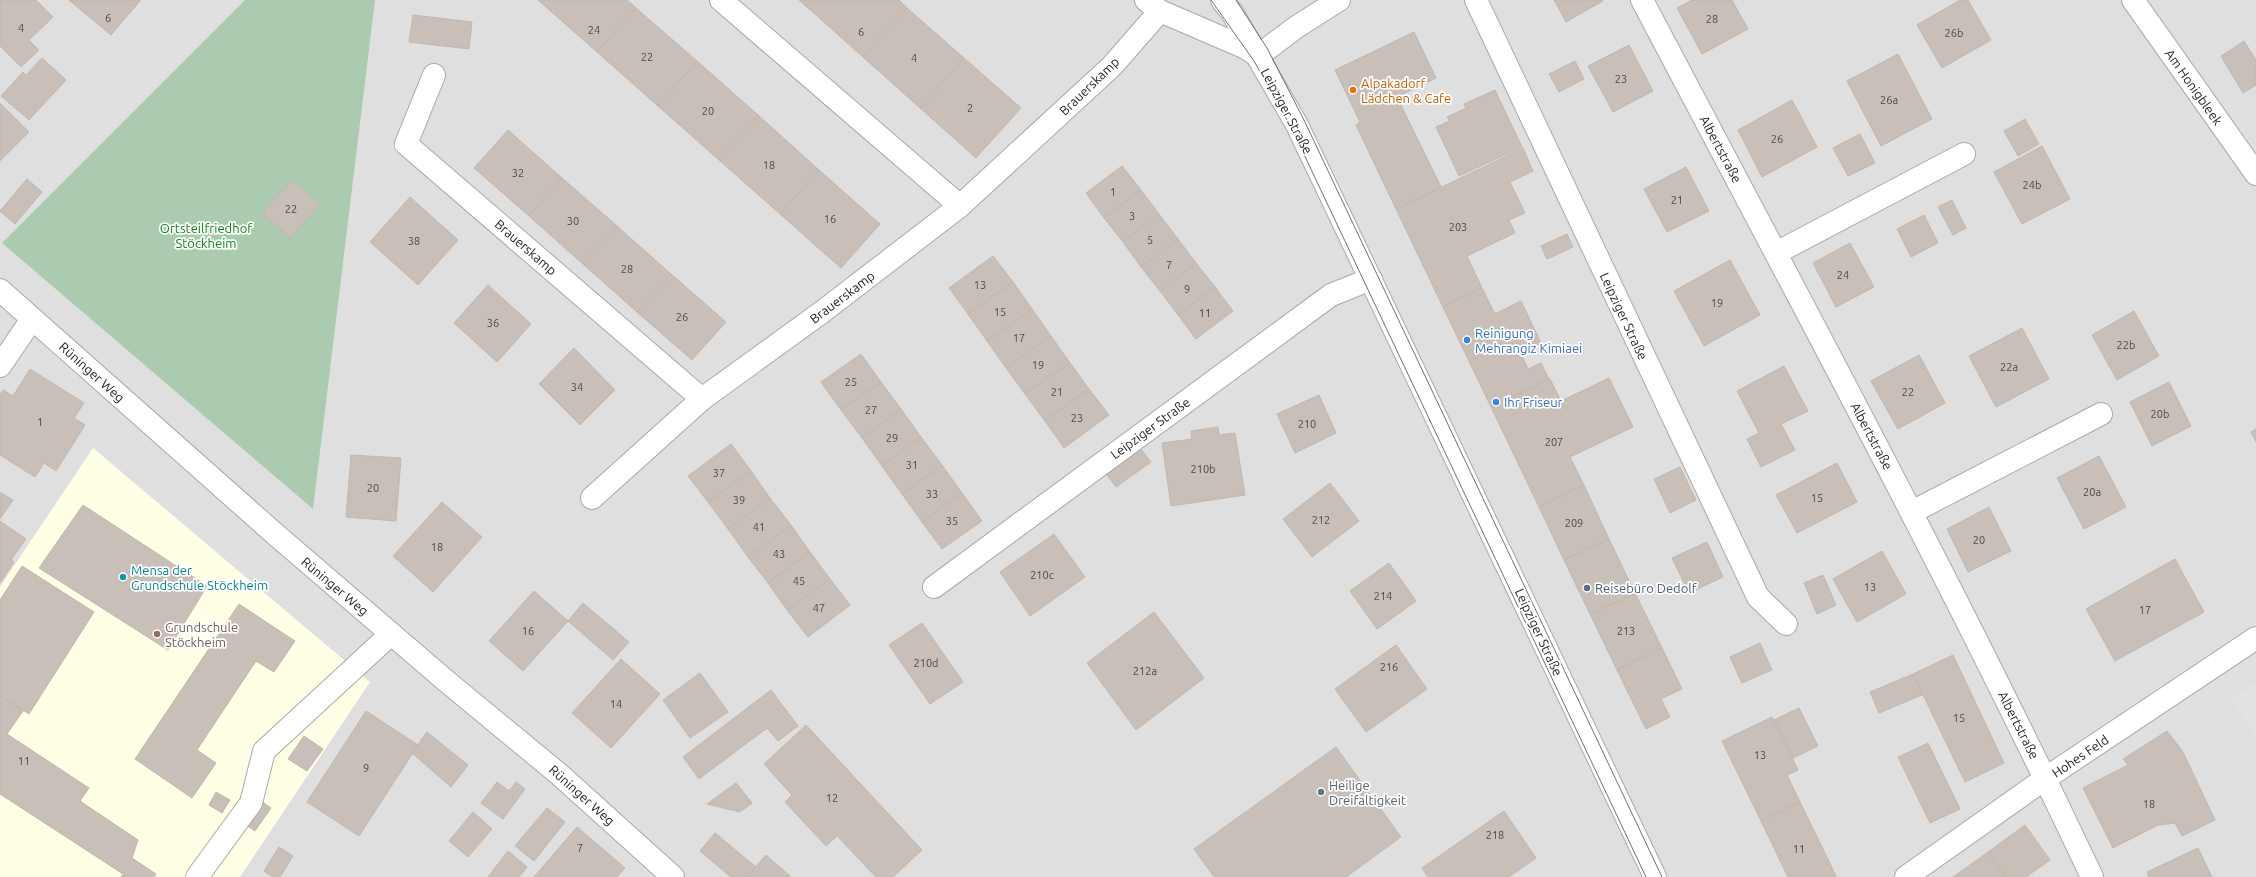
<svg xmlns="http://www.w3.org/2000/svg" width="2256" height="877" viewBox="0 0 2256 877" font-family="Ubuntu,sans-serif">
  <rect width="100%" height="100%" fill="#f2efe9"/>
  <rect fill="#e0dfdf" x="0" y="0" width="2256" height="877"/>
  <path fill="#ffffe5" d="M93,448L370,682L240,877H0V587Z"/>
  <path fill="#aacbaf" d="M245,0H375L313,509L2,243Z"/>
  <path fill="#e2e2e2" d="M2256,682V738L2231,698Z"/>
  <g fill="#c7bfb8" stroke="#c4b6ab">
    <path d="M0,0H36L53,17L29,40L39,50L21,67L0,46Z"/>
    <path d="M69,0H140V1L111,35Z"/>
    <path d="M538,0H627L636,8L597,52Z"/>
    <path d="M799,0H813L807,7Z"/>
    <path d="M813,0H899L907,8L863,57L807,7Z"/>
    <path d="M1554,0H1602L1603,1L1566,22Z"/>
    <path d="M1692,0H1732L1748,29L1702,54L1677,8Z"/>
    <path d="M1960,0H1968L1991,40L1942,68L1917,25Z"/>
    <path d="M636,8L697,61L658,106L597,52Z"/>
    <path d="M907,8L964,58L920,108L863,57Z"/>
    <path d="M413,15L472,22L469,49L409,42Z"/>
    <path d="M1414,32L1436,78L1397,97L1441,187L1396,209L1356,125L1360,122L1335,70Z"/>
    <path d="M2244,41L2256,60V85L2243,93L2221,56Z"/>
    <path d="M1629,45L1653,91L1613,112L1588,66Z"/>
    <path d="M1898,54L1932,119L1881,146L1847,81Z"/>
    <path d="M42,58L66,80L29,120L1,96L23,72L26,75Z"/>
    <path d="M964,58L1021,108L976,158L920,108Z"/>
    <path d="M697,61L758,115L719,160L658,106Z"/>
    <path d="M1575,61L1584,79L1559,92L1549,74Z"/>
    <path d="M1495,90L1522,147L1459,176L1436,127L1450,121L1447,117L1466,108L1464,104Z"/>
    <path d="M1792,100L1817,147L1762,177L1738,130Z"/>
    <path d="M0,103L29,132L0,161Z"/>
    <path d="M758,115L819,170L780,214L719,160Z"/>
    <path d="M2025,119L2039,144L2018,156L2004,131Z"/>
    <path d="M508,130L562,178L529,216L474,168Z"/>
    <path d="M1860,134L1875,163L1848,176L1833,148Z"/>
    <path d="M2042,146L2070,199L2022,224L1994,172Z"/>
    <path d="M1523,148L1533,171L1510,182L1525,213L1509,220L1515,233L1467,256L1482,288L1443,307L1396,209Z"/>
    <path d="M1122,166L1141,190L1104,218L1086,193Z"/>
    <path d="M1686,167L1709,211L1667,232L1644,189Z"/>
    <path d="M819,170L880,224L841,268L780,214Z"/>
    <path d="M562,178L617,226L583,264L529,216Z"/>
    <path d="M27,179L42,192L15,224L0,211Z"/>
    <path d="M292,180L320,205L290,238L262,213Z"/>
    <path d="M1141,190L1159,214L1123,242L1104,218Z"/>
    <path d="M410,197L458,240L418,285L370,242Z"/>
    <path d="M1952,200L1966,228L1953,235L1938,207Z"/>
    <path d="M1159,214L1178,239L1141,267L1123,242Z"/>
    <path d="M1924,215L1938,243L1911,257L1897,229Z"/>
    <path d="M617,226L671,274L637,312L583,264Z"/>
    <path d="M1567,234L1573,247L1547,259L1541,246Z"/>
    <path d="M1178,239L1196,263L1160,291L1141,267Z"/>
    <path d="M1850,243L1874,287L1836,307L1813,263Z"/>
    <path d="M993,256L1013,282L968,314L949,288Z"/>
    <path d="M1730,260L1760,315L1704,346L1674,291Z"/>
    <path d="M1196,263L1215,287L1178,315L1160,291Z"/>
    <path d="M671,274L726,322L692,360L637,312Z"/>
    <path d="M1013,282L1032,309L987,341L968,314Z"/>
    <path d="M488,285L531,324L497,362L454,323Z"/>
    <path d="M1215,287L1233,311L1196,339L1178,315Z"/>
    <path d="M1482,288L1495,314L1521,301L1541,343L1520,352L1528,369L1541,363L1549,379L1491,407L1443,307Z"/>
    <path d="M1032,309L1051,336L1006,368L987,341Z"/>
    <path d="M2134,311L2159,356L2117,380L2092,335Z"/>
    <path d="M2022,328L2049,379L1996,407L1969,356Z"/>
    <path d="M1051,336L1070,363L1025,394L1006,368Z"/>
    <path d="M574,348L615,390L580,425L539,384Z"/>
    <path d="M861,354L881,382L841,410L821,382Z"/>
    <path d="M1919,355L1945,403L1898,429L1871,381Z"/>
    <path d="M1070,363L1089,389L1045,421L1025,394Z"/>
    <path d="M1784,366L1808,411L1781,424L1795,450L1761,467L1747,439L1759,433L1737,391Z"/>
    <path d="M30,369L84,403L74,418L85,425L56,471L44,463L35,477L0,455V395L3,390L13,396Z"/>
    <path d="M1609,378L1633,427L1570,457L1584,485L1539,507L1491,407L1550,379L1561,401Z"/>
    <path d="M881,382L901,409L862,438L841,410Z"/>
    <path d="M2169,382L2191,426L2152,446L2130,402Z"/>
    <path d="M1089,389L1109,415L1064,448L1045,421Z"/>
    <path d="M1319,395L1336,433L1295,453L1277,414Z"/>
    <path d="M901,409L921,437L882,466L862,438Z"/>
    <path d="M1218,427L1219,435L1235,433L1245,495L1171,506L1162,443L1192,439L1191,431Z"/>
    <path d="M2256,429V442L2251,432Z"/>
    <path d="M921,437L942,465L902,494L882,466Z"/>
    <path d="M731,444L751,471L708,502L688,476Z"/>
    <path d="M1140,448L1151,462L1116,487L1105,472Z"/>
    <path d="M351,455L401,458L396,521L346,517Z"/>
    <path d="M2099,456L2126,507L2084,529L2057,478Z"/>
    <path d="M1837,463L1857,502L1797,533L1776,495Z"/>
    <path d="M942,465L962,493L922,522L902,494Z"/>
    <path d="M1680,467L1696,500L1670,513L1654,479Z"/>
    <path d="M751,471L770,498L728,529L708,502Z"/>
    <path d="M1330,483L1359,521L1312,557L1283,519Z"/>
    <path d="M1584,485L1609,539L1564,560L1539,507Z"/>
    <path d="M0,492L13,500L0,519Z"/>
    <path d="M962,493L982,521L942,549L922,522Z"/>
    <path d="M770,498L791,525L748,557L728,529Z"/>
    <path d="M442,502L482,537L433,592L393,556Z"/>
    <path d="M83,505L207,586L168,650L39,568Z"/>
    <path d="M1989,507L2011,551L1968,572L1947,529Z"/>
    <path d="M0,521L26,539L11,560L14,562L0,583Z"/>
    <path d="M791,525L810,552L768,583L748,557Z"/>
    <path d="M1054,534L1085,577L1030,616L1000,572Z"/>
    <path d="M1609,539L1635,593L1590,614L1564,560Z"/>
    <path d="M1707,542L1723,577L1689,593L1672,558Z"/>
    <path d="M1882,551L1906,594L1857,622L1833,579Z"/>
    <path d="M810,552L830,579L787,610L768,583Z"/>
    <path d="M2175,559L2204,612L2115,661L2086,609Z"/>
    <path d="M1389,563L1416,601L1377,629L1350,591Z"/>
    <path d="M22,566L94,612L29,714L0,696V600Z"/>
    <path d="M1823,575L1836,605L1817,614L1804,583Z"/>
    <path d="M830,579L850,605L808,637L787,610Z"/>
    <path d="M534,591L568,621L523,671L489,641Z"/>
    <path d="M1635,593L1662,648L1617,670L1590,614Z"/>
    <path d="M583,603L629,642L613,660L568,621Z"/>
    <path d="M239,604L295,641L274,672L256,661L197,750L216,763L192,798L135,759Z"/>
    <path d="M1154,612L1204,678L1136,730L1087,663Z"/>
    <path d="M922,623L963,682L930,704L889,645Z"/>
    <path d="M1760,643L1772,670L1742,683L1730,657Z"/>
    <path d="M1396,645L1427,689L1366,732L1335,689Z"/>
    <path d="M1662,648L1682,689L1661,699L1670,717L1646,729L1617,670Z"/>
    <path d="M1953,655L2004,763L1965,782L1913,674Z"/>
    <path d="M621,659L660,694L611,748L572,713Z"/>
    <path d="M700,673L728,712L690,738L663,700Z"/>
    <path d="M1913,674L1922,695L1879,713L1870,692Z"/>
    <path d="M771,690L798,726L778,741L767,728L699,779L683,757Z"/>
    <path d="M0,696L23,711L7,734L89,788L80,801L138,840L132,858L156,874L154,877H121L123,874L0,794Z"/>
    <path d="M1799,708L1818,746L1793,758L1774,720Z"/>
    <path d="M366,711L418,745L359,836L307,802Z"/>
    <path d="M1772,717L1798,770L1787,775L1800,802L1761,821L1722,741Z"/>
    <path d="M806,725L922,850L893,877H876L837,836L826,846L785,802L792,795L764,764Z"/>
    <path d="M2167,731L2183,752L2215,820L2182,836L2175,823L2158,825L2113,848L2083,788L2128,765L2123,759Z"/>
    <path d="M427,732L468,765L451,787L412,753Z"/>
    <path d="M304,736L323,749L307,771L288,759Z"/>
    <path d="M1928,743L1960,809L1930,823L1898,757Z"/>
    <path d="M1336,747L1401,837L1346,877H1214L1194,849Z"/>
    <path d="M497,782L509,791L516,782L525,789L503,819L481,803Z"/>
    <path d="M736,783L752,803L740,812L707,804Z"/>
    <path d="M216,792L230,800L222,813L209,805Z"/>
    <path d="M261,801L271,808L255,831L245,824Z"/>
    <path d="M1800,802L1836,876L1834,877H1788L1761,821Z"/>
    <path d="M547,808L565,822L534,861L515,846Z"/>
    <path d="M1504,811L1536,858L1509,877H1428L1422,868Z"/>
    <path d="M473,812L492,829L468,857L449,841Z"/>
    <path d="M2025,825L2050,860L2026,877H2006L1988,852Z"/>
    <path d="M577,827L625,868L617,877H534Z"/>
    <path d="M715,833L756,867L747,877H731L700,851Z"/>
    <path d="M279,847L293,856L280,877H273L264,871Z"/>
    <path d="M2198,848L2212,877H2149L2147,872Z"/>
    <path d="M508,851L527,867L519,877H488Z"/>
    <path d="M1988,852L2006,877H1953Z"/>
    <path d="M766,855L791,877H747Z"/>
  </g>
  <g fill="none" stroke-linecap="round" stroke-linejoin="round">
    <defs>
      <g id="minor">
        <path d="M721,0L960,206"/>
        <path d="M1146,0L1160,11L1246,48L1258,56"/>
        <path d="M1222,0L1233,14L1297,125L1655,877"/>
        <path d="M1476,0L1758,597L1786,624"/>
        <path d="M1642,0C1795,291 1952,580 2092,877"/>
        <path d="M2133,0L2256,174"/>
        <path d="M1258,56L1295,28L1339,0"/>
        <path d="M434,75L406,144L702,399"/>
        <path d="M1776,253L1964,154"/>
        <path d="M0,290L275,534L445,680L560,775L673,877"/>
        <path d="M0,366L32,319"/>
        <path d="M592,498L702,399L822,312L960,206L1112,66L1160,11"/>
        <path d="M1912,512L2101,414"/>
        <path d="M934,587L1331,295L1371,279"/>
        <path d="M197,877L251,803L264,751L391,634"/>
        <path d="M1906,877L2046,778L2256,638"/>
      </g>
    </defs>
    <use href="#minor" stroke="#a9a9a9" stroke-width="24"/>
    <use href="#minor" stroke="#fff" stroke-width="22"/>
    <g stroke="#707070" stroke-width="1">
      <path d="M1211,0L1254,61L1291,127L1646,877"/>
      <path d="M1236,0L1267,48L1304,120L1662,877"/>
    </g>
  </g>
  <circle fill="#e8710a" stroke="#fff" stroke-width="1.5" cx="1353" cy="90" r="4"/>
  <g fill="#3f7fe0" stroke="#fff" stroke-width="1.5">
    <circle cx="1467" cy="340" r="4"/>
    <circle cx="1496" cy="402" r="4"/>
  </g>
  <circle fill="#0f9aa8" stroke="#fff" stroke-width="1.5" cx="123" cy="577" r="4"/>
  <circle fill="#5c6f8a" stroke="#fff" stroke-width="1.5" cx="1587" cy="588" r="4"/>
  <circle fill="#8d6e63" stroke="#fff" stroke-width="1.5" cx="157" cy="634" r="4"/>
  <circle fill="#6b7280" stroke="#fff" stroke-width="1.5" cx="1321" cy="792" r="4"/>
  <g text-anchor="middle" stroke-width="3.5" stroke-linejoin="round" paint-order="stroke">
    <g font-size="11" fill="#4b4948">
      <text x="108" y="22">6</text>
      <text x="1712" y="23">28</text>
      <text x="21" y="32">4</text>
      <text x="594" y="34">24</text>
      <text x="861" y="36">6</text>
      <text x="1954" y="37">26b</text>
      <text x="647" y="61">22</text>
      <text x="914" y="62">4</text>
      <text x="1621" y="83">23</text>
      <text x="1889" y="104">26a</text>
      <text x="970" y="112">2</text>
      <text x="708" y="115">20</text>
      <text x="1777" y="143">26</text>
      <text x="769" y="169">18</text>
      <text x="518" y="177">32</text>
      <text x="2032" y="189">24b</text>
      <text x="1113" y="196">1</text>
      <text x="1677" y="204">21</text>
      <text x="291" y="213">22</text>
      <text x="1132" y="220">3</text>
      <text x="830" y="223">16</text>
      <text x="573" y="225">30</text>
      <text x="1458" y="231">203</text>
      <text x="1150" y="244">5</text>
      <text x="414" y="245">38</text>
      <text x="1169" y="269">7</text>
      <text x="627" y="273">28</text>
      <text x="1843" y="279">24</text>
      <text x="980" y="289">13</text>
      <text x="1187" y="293">9</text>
      <text x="1717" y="307">19</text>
      <text x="1000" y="316">15</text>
      <text x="1205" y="317">11</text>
      <text x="682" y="321">26</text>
      <text x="493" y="327">36</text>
      <text x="1019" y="342">17</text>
      <text x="2126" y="349">22b</text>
      <text x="1038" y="369">19</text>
      <text x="2009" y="371">22a</text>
      <text x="851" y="386">25</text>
      <text x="577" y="391">34</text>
      <text x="1057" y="396">21</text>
      <text x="1908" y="396">22</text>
      <text x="871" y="414">27</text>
      <text x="2160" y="418">20b</text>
      <text x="1077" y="422">23</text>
      <text x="40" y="426">1</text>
      <text x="1307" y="428">210</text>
      <text x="892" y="442">29</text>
      <text x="1554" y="446">207</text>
      <text x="912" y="469">31</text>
      <text x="1203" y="473">210b</text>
      <text x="719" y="477">37</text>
      <text x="373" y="492">20</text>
      <text x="2092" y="496">20a</text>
      <text x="932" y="498">33</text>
      <text x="1817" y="502">15</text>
      <text x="739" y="504">39</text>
      <text x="1321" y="524">212</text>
      <text x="952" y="525">35</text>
      <text x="1574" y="527">209</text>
      <text x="759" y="531">41</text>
      <text x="1979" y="544">20</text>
      <text x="437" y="551">18</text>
      <text x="779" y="558">43</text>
      <text x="1042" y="579">210c</text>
      <text x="799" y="585">45</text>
      <text x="1870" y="591">13</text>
      <text x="1383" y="600">214</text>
      <text x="819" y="612">47</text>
      <text x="2145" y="614">17</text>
      <text x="528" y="635">16</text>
      <text x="1626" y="635">213</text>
      <text x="926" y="667">210d</text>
      <text x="1389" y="671">216</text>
      <text x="1145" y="675">212a</text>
      <text x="616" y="708">14</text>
      <text x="1959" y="722">15</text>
      <text x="1760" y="759">13</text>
      <text x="24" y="765">11</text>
      <text x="366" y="772">9</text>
      <text x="832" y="802">12</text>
      <text x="2149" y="808">18</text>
      <text x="1495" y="839">218</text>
      <text x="580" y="852">7</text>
      <text x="1799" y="853">11</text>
    </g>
    <g font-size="13" fill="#c56008" stroke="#fff" text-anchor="start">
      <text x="1361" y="88">Alpakadorf<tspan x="1361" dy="15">Lädchen &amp; Cafe</tspan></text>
    </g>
    <g font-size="13" fill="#222" stroke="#fff">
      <text transform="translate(1089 86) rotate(-44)" y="5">Brauerskamp</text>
      <text transform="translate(2194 87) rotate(55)" y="5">Am Honigbleek</text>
      <text transform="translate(1287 111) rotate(62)" y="5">Leipziger Straße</text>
      <text transform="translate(1721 149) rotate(62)" y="5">Albertstraße</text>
      <text transform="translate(526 247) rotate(41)" y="5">Brauerskamp</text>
      <text transform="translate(842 297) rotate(-37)" y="5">Brauerskamp</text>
      <text transform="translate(1624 316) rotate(65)" y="5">Leipziger Straße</text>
      <text transform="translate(92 372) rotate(42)" y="5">Rüninger Weg</text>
      <text transform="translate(1150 428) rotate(-36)" y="5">Leipziger Straße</text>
      <text transform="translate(1872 436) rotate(62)" y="5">Albertstraße</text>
      <text transform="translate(335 586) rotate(40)" y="5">Rüninger Weg</text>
      <text transform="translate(1539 632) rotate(65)" y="5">Leipziger Straße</text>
      <text transform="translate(2019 725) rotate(63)" y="5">Albertstraße</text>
      <text transform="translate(2080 756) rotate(-34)" y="5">Hohes Feld</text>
      <text transform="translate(582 795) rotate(42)" y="5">Rüninger Weg</text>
    </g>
    <g font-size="13" fill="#0c8416" stroke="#fff">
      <text x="206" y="233">Ortsteilfriedhof<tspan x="206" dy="15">Stöckheim</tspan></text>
    </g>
    <g font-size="13" fill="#366cbe" stroke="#fff" text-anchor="start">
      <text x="1475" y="338">Reinigung<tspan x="1475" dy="15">Mehrangiz Kimiaei</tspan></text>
      <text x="1504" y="407">Ihr Friseur</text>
    </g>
    <g font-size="13" fill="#0d838f" stroke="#fff" text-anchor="start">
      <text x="131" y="575">Mensa der<tspan x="131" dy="15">Grundschule Stöckheim</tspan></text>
    </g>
    <g font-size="13" fill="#4e5e75" stroke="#fff" text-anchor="start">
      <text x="1595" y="593">Reisebüro Dedolf</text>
    </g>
    <g font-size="13" fill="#785e54" stroke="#fff" text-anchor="start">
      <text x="165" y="632">Grundschule<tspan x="165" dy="15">Stöckheim</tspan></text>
    </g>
    <g font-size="13" fill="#5b616d" stroke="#fff" text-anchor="start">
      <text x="1329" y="790">Heilige<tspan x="1329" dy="15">Dreifaltigkeit</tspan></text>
    </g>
  </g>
</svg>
